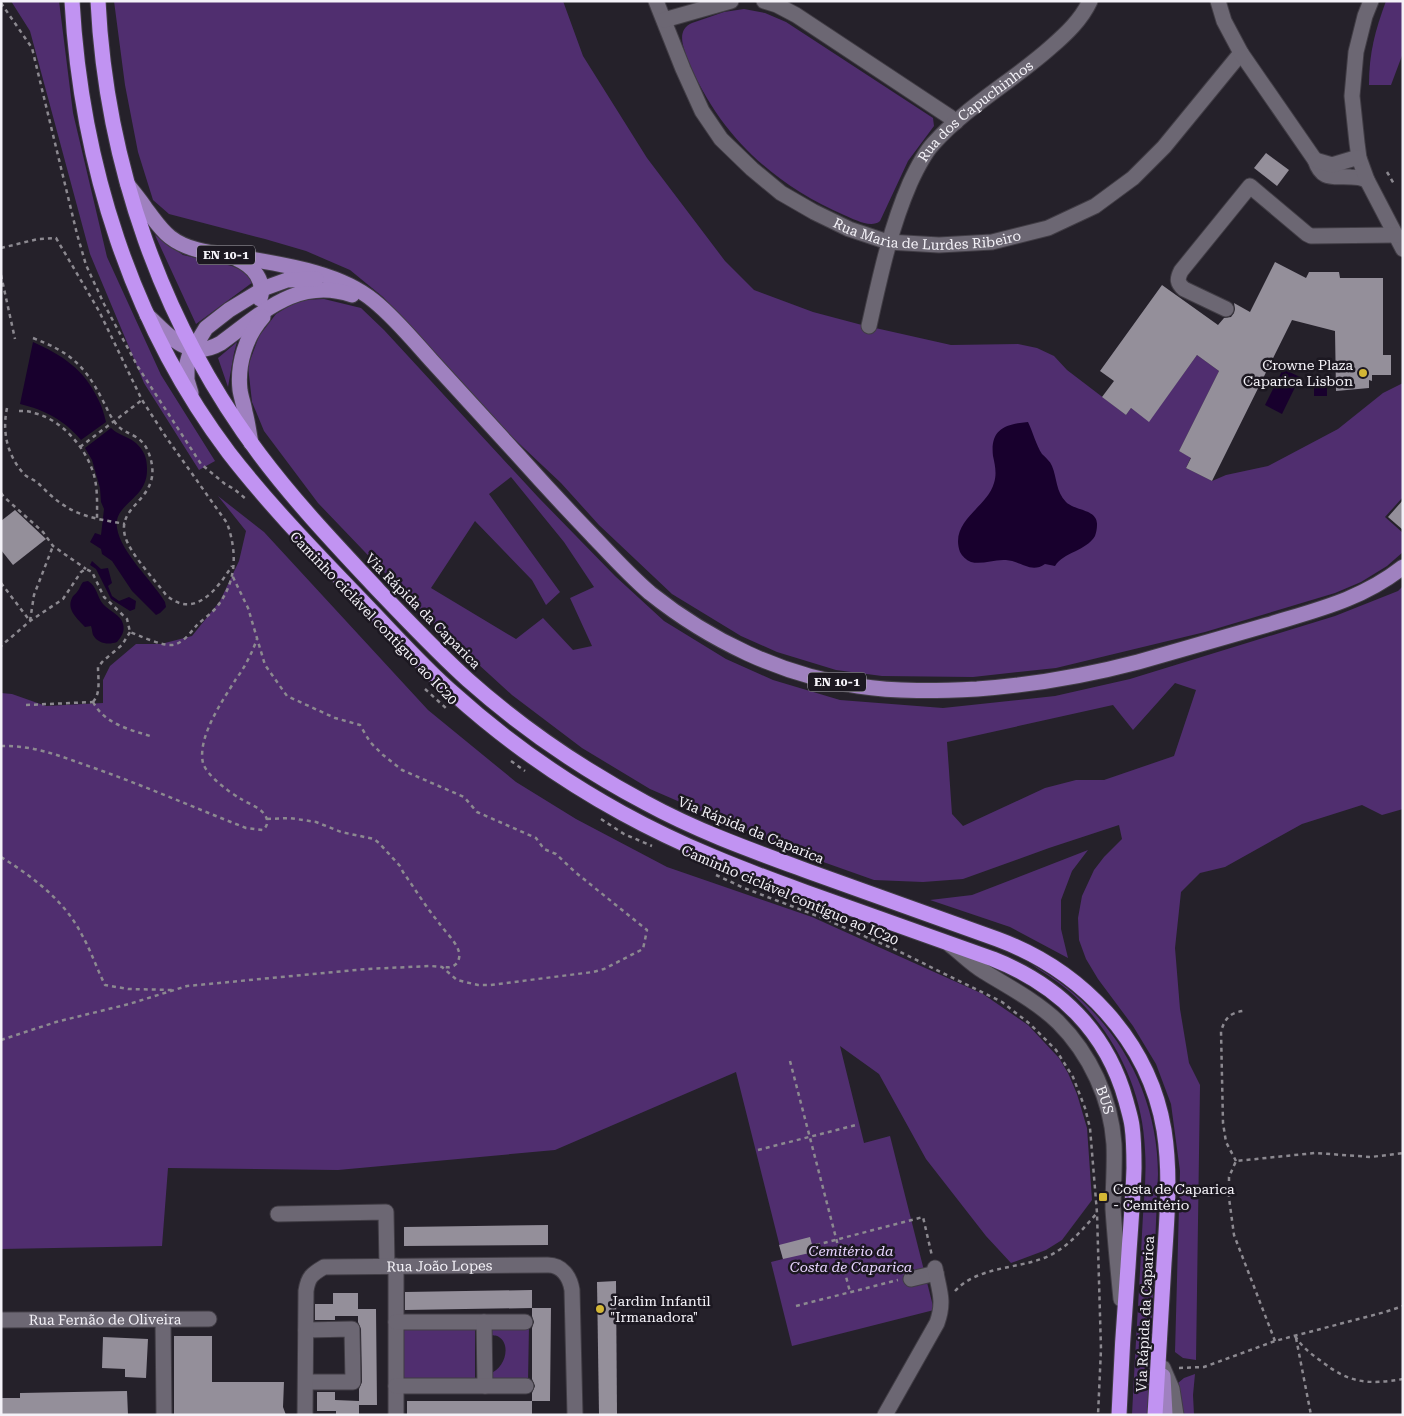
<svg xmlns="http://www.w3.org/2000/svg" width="1404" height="1416" viewBox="0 0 1404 1416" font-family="'Roboto Serif',serif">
  <rect width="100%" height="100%" fill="#25212a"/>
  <g fill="#502e6f" fill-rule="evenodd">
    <path d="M11,1H59L73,113L107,257L161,375L215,461L199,470L144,383L90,254L30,31Z"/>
    <path d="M114,1H563L583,56L647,158L725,261L754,290L813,312L862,325L951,345L1018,344L1037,348L1054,356L1067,370L1126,415L1131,408L1149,421L1197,355L1219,371L1179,451L1191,457L1186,468L1212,481L1226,475L1268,466L1338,429L1383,393L1403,383V497L1385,517L1403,533V552L1387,566L1361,582L1335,593L1205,632L1056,668L973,677L882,676L836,670L777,652L741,636L672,594L599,525L561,483L507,432L383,297L350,270L306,251L265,239L169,214L153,200L138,152L125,85Z"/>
    <path d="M1386,1H1403V53L1391,85H1369C1369,53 1375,31 1386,1Z"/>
    <path d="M744,9L765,13L786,22L933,118L934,126L908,161L880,221C871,229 854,219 844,215C772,184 718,133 688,60C683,47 676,30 692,23L724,12Z"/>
    <path d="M155,235L183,255L232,266L246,272L253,282L196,324Z"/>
    <path d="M324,299L361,308L384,330L538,497L615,576L664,621L726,659L773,680L840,700L943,708L1055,696L1130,679L1335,616L1398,591L1403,586V809L1382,815L1362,805L1302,824L1225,867L1200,873L1181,892L1175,948L1180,1009L1189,1063L1200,1085L1196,1360L1183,1358L1175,1352L1180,1171L1171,1104L1156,1064L1133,1026L1098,979L1086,959L1079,940L1078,918L1082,896L1094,870L1104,857L1122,839L1119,825L1049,848L963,879L923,882L874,880L795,852L650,789L582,748L512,695L431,621L318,503L264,431L252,402L248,366L259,336L276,314L299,300ZM511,477L564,542L594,587L570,598L592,646L573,650L543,618L516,639L431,588L475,521L532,580L546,605L560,592L489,494ZM1175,683L1196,690L1174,756L1104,780H1076L1045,788L963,826L952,814L947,742L1113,705L1133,730Z"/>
    <path d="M237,342L234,353L228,387L218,358Z"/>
    <path d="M218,496L264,532L428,710L516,782L576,819L667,867L812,917L983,994L1028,1025L1059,1058L1068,1073L1077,1094L1087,1128L1092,1200L1062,1240L1046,1250L1011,1263L986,1236L926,1159L879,1074L840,1046L864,1143L890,1136L934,1310L792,1346L771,1262L783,1259L736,1072L555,1150L338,1170L168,1168L162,1246L1,1249V693L12,694L46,706L103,703V680L110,666L136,644H161L192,636L220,601L239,561L246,531Z"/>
    <path d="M1088,850L1072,871L1061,900V929L1068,958L1010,927L930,900L972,895Z"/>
    <path d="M1029,963C1107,1004 1158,1085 1158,1174L1148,1415H1132C1135,1354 1139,1294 1142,1234C1143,1206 1147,1178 1145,1150C1143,1090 1114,1031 1069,991C1056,980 1043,972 1029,963Z"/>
    <path d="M529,1325L528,1382H490V1373C504,1370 512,1345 499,1337C497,1335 494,1336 491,1335V1326Z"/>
    <path d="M396,1328H475V1381L396,1380Z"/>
    <path d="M1195,1374L1193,1395L1194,1415H1183L1178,1383L1184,1378Z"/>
  </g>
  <g fill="#18002d">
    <path d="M33,342C62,355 84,369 98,399C102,406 104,414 106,422L81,440C64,420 45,410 20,404Z"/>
    <path d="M1283,369L1300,377L1282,414L1265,405Z"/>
    <rect x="1314" y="383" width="13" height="13"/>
    <path d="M1028,422C1033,432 1036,445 1042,454C1046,458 1050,461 1052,466C1057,478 1056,492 1066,502C1075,511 1098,509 1097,525C1097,529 1096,533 1095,536C1086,551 1064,552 1055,566L1045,564C1031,574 1021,561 1006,560C994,559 982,565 971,562C966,560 962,556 960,552C949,521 987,508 994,483C997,474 995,465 993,456C990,430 1004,424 1028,422Z"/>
    <path d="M111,428C120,437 133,436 142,450C146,456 147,462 147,469C148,500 113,503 117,528C121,553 152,580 165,602L166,607L160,613L156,615L132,591L112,561L102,554L101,549L90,542L95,533L101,535L104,509L101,502L100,488L92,460L85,448Z"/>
    <path d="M92,561L101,569L108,568L112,583L108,586L112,596L119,601L129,597L136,601L135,609L130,611L111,599L96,569L90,565Z"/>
    <path d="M88,581C97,586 97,597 103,604C109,611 121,615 123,624C125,631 122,636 117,642C109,645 98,644 93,635C92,632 92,629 91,626L85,627C78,619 66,610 72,598C73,595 75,595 77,592C80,589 80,585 83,582Z"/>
  </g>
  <g fill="#948f9a">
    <path d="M1266,153L1289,170L1277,186L1254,168Z"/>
    <path d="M1275,262L1306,278L1309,272H1339L1340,278H1383V355H1391V375H1372V381L1369,380V388L1336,391L1335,331L1292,320L1212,481L1186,468L1191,458L1179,451L1219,371L1197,355L1149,422L1131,408L1126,415L1102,397L1114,381L1100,371L1162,285L1218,325L1224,318L1231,317L1234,313L1235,309L1234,303L1250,312Z"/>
    <path d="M1403,500V530L1388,517Z"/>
    <path d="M15,510L46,539L13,565L1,550V521Z"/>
    <path d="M548,1225V1245L404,1246V1227Z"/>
    <path d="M810,1237L814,1252L783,1259L779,1245Z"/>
    <path d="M616,1281L617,1415H599L597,1282Z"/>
    <path d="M532,1290V1308L405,1310V1292Z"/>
    <path d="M333,1293H358V1309H376L377,1405H359V1415H336V1411H317V1392H335V1400L359,1401V1389L362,1382L361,1329L358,1322V1316H335V1320H315V1304H333Z"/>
    <path d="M532,1308H551L550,1401H532V1393L535,1386L532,1379V1328L534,1322L532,1316Z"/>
    <path d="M174,1336H212V1382H284L283,1407L286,1415H174Z"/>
    <path d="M103,1337L148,1339L146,1378L125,1377V1369L102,1368Z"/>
    <path d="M127,1391L128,1415H1V1398H20V1393Z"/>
    <rect x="407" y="1401" width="125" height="14"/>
  </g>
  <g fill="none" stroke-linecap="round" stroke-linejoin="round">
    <defs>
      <g id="minor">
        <path id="s1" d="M656,1L683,69L702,111L721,139L752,169L781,193L814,212L849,229L888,242L939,245L992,242L1048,228L1095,206L1133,178L1164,147L1241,53"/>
        <path d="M764,1L777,5L796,15L950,117L956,122"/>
        <path d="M1218,1L1224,21L1241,53L1315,160C1322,181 1332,176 1351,177C1356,177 1362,178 1367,180"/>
        <path d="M1371,1L1365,16L1356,52L1352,96L1357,143L1359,158L1367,180L1403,249"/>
        <path d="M664,20L731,1"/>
        <path d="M1315,160L1332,165L1352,159L1359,158"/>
        <path d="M1226,309L1184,289C1177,283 1177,279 1181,271L1250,186L1307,234L1311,236L1396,235"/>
        <path id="s2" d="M869,326C880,277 890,229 910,183C916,170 923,155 933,144C967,106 1013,81 1051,47C1066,34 1081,20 1090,1"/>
        <path id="s3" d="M950,945C961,953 971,964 983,971C1009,987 1036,1001 1058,1022C1090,1054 1111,1099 1114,1144C1115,1165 1113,1187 1113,1209C1115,1239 1118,1269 1121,1299"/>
        <path d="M278,1214L386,1212L387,1266"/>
        <path d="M396,1266V1415"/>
        <path d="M911,1279L936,1273"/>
        <path d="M163,1319L164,1415"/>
        <path id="s4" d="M1,1320L209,1319"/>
        <path d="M396,1322H525"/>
        <path d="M484,1322L485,1386"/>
        <path d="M1163,1368L1172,1389L1176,1415"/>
        <path d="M306,1382H353L352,1329L306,1330"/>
        <path d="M396,1386H526"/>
        <path id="s5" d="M305,1415L306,1291C308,1277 312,1274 324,1267L548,1265C562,1265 570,1277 572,1290L575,1415"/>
        <path d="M885,1415L937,1323C945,1301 939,1290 935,1268"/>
      </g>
      <g id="major">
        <path d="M128,185C134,193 141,201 146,209C154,219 160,229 170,237C188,251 212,253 233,256C278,264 338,271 374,301C395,318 413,340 431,360C459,391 488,422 516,453C541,481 566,508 592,535C611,555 629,575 650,593C709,640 782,676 858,686C897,692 937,691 977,689C1032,685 1085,676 1138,662C1181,650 1224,637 1267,625C1316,610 1361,600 1403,567"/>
        <path d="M237,259C253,266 266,281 260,299"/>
        <path d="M147,315C169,335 188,362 221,343C261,314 298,276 352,295"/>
        <path d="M191,393L187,380V363L189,356L206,328L229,310L265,288L287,280L316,279"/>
        <path d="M251,443C249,433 248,423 245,412C244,405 241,397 240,390C237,364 246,336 263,317"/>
        <path d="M1163,1376L1165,1415"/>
      </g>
      <g id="highway">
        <path d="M72,1C81,163 131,323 229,453C270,506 317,554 363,602C393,633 421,665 453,693C504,739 562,780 622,813C682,846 741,869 805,892C868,915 931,937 993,959C1059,985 1107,1032 1126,1101C1128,1109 1131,1118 1132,1126C1134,1140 1134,1154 1134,1168C1133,1201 1130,1234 1128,1267C1124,1316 1121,1365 1119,1415"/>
        <path d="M98,1C106,164 162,324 260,455C296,503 338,547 379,591C408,621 437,652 468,680C522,728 582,769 646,803C699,832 756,852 813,873C874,895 935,917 997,939C1081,970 1149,1040 1164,1130C1171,1174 1167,1219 1164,1263C1161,1314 1158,1364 1155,1415"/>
      </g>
    </defs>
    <use href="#minor" stroke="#413d45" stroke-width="17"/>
    <use href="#major" stroke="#413d45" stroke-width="17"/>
    <use href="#highway" stroke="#413d45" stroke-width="17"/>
    <g stroke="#8c8990" stroke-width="2.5" stroke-dasharray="4 4" stroke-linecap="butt">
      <path d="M1,3L32,48L77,234L86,265L104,304L138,367L201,464L225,484L234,489L246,499"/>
      <path d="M1387,172L1394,184"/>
      <path d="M1,248L38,239L56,238L99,311L142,400L166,437L227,523C237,551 237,579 219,604C214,612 204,618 197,625C190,633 181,646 170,645C160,645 140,636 130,632L127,619L104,597L92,572L86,569L81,572L63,599L30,621L1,646"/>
      <path d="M1,275L15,339"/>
      <path d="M33,338C69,352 84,364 102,399C107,408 110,417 117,425C122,431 129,433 136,437C146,443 150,454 152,465C157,501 117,505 125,536C130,554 155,580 166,595C195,620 217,589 232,566"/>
      <path d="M7,408C2,432 7,454 23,473C27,478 34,479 39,484C47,492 55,500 65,506C83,518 105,520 125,524"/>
      <path d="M19,411C24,411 29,411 34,413C61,419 85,447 93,472C98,487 97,504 97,519"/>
      <path d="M80,447L142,400"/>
      <path d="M1,493L4,497L43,532L53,546L86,569"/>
      <path d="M1,583L30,621L34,595L53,546"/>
      <path d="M425,689L447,709"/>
      <path d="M93,702C101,693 98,679 98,667L103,661L122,645L130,632"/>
      <path d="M93,702C105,724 128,729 150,736"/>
      <path d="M26,705L93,702"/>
      <path d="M1,746C35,745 62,757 94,768C145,786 195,808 246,828L263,830C266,827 268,824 267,820C265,809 249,804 241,799C229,792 207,776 203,763C197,737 223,700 236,679C245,667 252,653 257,639"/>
      <path d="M511,761L525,771"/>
      <path d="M267,819L290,818L316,822L341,832L374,839L379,843L400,866L403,872C415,889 426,907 439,923C445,932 456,941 459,952C461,962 454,969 444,967"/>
      <path d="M601,819L624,834L652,846"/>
      <path d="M1,857C33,877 65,901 82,935C91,951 97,969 105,985L128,989L173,990"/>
      <path d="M716,875L744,888L820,917L894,949L1002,1002L1030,1024L1056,1050L1073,1077L1085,1108L1090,1128L1097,1213L1101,1349L1098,1415"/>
      <path d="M1,1040L56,1022L129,1004L187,986L366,969L431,966L442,967L457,980L478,985H490L593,972L604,969L643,949L647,930L575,872L556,854L544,849L536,838L477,812L464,797L402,770L383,755L370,742L360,725L335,718L287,696L265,665L248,608L232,575"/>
      <path d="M790,1061L850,1292"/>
      <path d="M758,1150L856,1125"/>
      <path d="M1236,1161L1226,1142L1223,1123L1221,1031C1225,1019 1229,1013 1243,1011"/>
      <path d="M816,1245L923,1217L932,1256"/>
      <path d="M955,1291C977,1267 1015,1269 1044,1258C1067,1249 1082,1230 1097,1213"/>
      <path d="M796,1306L898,1280"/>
      <path d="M1295,1336C1302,1347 1311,1354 1321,1361C1349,1383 1367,1385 1403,1379"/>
      <path d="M1296,1338L1311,1415"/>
      <path d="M1275,1341L1234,1235L1229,1198V1177L1236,1161L1315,1153L1371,1157L1403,1153"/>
      <path d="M1179,1368L1204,1367L1275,1341L1385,1312L1403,1306"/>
    </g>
    <use href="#minor" stroke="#6c6773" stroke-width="15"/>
    <use href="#major" stroke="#9f81bf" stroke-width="15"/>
    <use href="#highway" stroke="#c193f2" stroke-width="15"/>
  </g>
  <g fill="#d3b635" stroke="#1c1821" stroke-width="2">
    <circle cx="1363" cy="373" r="5"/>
    <rect x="1098" y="1192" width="10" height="10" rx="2.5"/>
    <circle cx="600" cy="1309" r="5"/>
  </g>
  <g text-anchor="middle" stroke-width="5" stroke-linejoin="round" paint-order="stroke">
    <g fill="#1c1821" stroke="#b3b1b8" stroke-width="1">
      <rect x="197" y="245.5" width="58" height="19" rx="4"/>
      <rect x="808" y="672.5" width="58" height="19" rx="4"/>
    </g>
    <g font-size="12" font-weight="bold" fill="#f4f2f8">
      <text x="226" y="259">EN 10-1</text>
      <text x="837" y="686">EN 10-1</text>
    </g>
    <g font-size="14" fill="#f4f2f8" stroke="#1c1821">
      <text dy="5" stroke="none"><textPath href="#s2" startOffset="248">Rua dos Capuchinhos</textPath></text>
      <text dy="5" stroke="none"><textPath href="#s1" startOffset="390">Rua Maria de Lurdes Ribeiro</textPath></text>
      <text transform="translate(423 611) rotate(45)" y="5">Via Rápida da Caparica</text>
      <text transform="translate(374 618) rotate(46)" y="5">Caminho ciclável contíguo ao IC20</text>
      <text transform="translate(751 830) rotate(22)" y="5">Via Rápida da Caparica</text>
      <text transform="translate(790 895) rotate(23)" y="5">Caminho ciclável contíguo ao IC20</text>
      <text dy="5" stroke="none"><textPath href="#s3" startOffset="225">BUS</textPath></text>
      <text dy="5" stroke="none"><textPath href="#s5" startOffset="271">Rua João Lopes</textPath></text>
      <text transform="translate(1145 1314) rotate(-87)" y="5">Via Rápida da Caparica</text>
      <text dy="5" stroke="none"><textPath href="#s4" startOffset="104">Rua Fernão de Oliveira</textPath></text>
    </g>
    <g font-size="14" fill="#f4f2f8" stroke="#1c1821" text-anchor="start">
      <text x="1353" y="370" text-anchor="end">Crowne Plaza<tspan x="1353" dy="16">Caparica Lisbon</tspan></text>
      <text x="1113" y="1194">Costa de Caparica<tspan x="1113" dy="16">- Cemitério</tspan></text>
      <text x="610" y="1306">Jardim Infantil<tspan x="610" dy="16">"Irmanadora"</tspan></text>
    </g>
    <g font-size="14" font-style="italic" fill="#e8d5ff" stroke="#1c1821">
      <text x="851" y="1256">Cemitério da<tspan x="851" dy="16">Costa de Caparica</tspan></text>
    </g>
  </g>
  <rect width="1404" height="1416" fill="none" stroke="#f4f2f8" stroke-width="5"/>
</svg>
